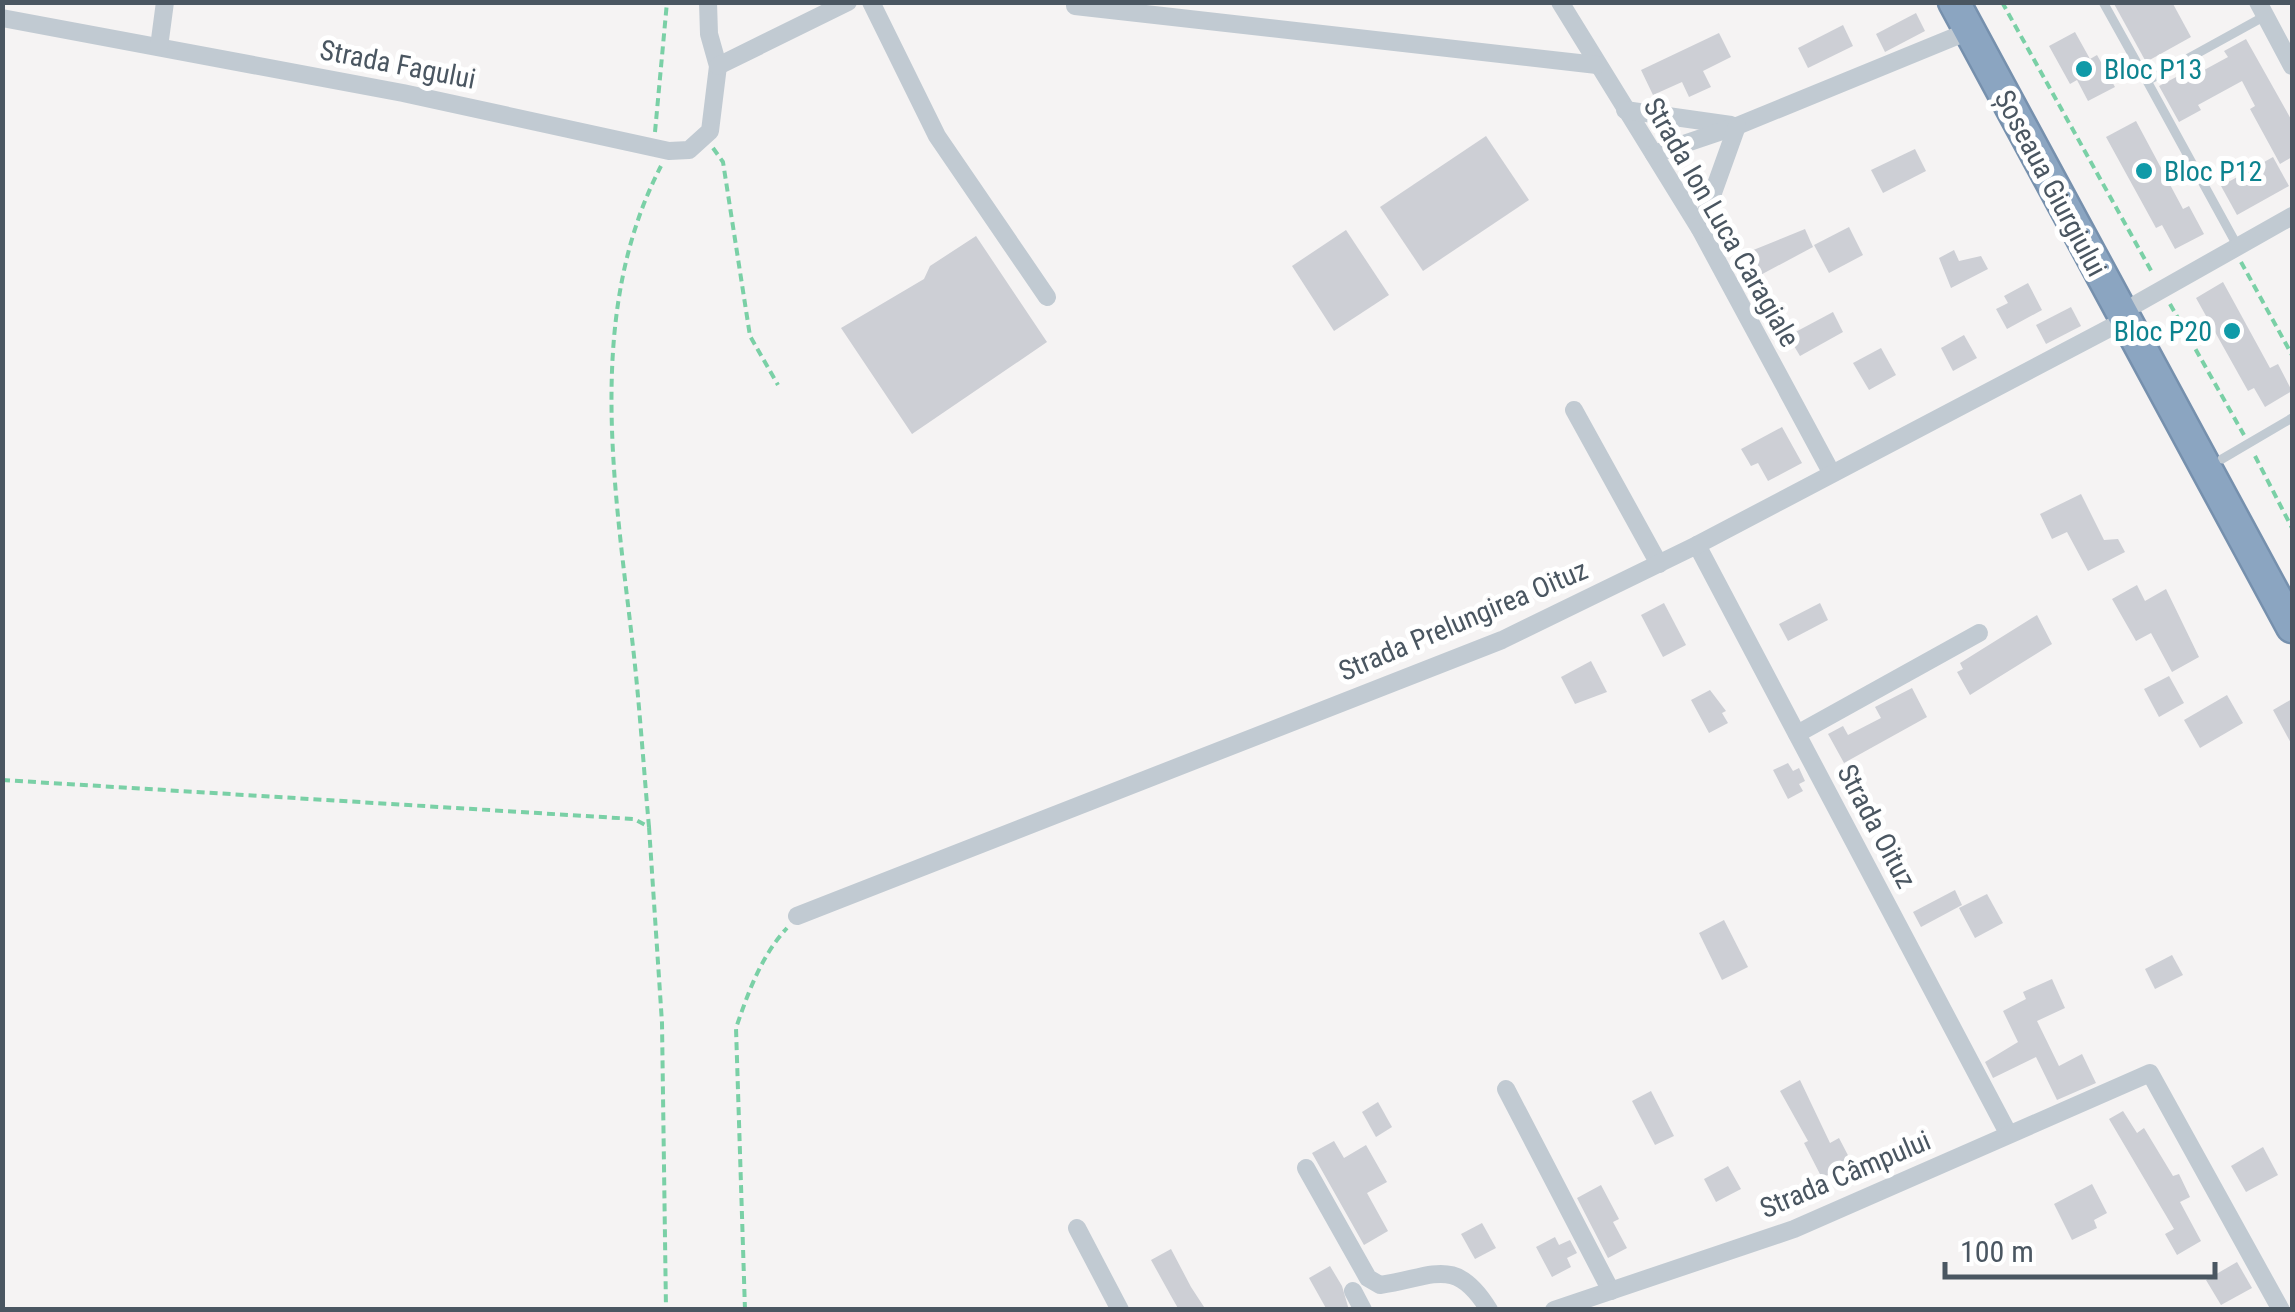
<svg xmlns="http://www.w3.org/2000/svg" width="2295" height="1312" viewBox="0 0 2295 1312" font-family="'Roboto Condensed',sans-serif">
  <rect width="100%" height="100%" fill="#f5f3f3"/>
  <g fill="#cdcfd5">
    <path d="M2113,2H2172L2191,37L2146,62Z"/>
    <path d="M1916,13L1925,31L1885,52L1876,34Z"/>
    <path d="M1843,25L1853,46L1808,68L1798,48Z"/>
    <path d="M2075,32L2090,59L2097,55L2115,87L2088,101L2077,80L2070,84L2049,46Z"/>
    <path d="M1719,33L1731,57L1703,71L1711,87L1689,97L1682,82L1653,95L1641,70Z"/>
    <path d="M2246,39L2292,121V157L2280,164L2250,109L2255,106L2242,81L2198,105L2201,110L2179,122L2159,86L2180,75L2184,81L2228,57L2224,51Z"/>
    <path d="M2136,121L2183,209L2189,206L2204,234L2175,249L2162,225L2156,228L2106,137Z"/>
    <path d="M1486,136L1529,200L1423,271L1380,207Z"/>
    <path d="M1915,149L1926,171L1883,193L1871,170Z"/>
    <path d="M2273,157L2289,186L2237,215L2221,186Z"/>
    <path d="M1849,227L1863,255L1829,273L1814,245Z"/>
    <path d="M1805,229L1813,247L1753,279L1741,255Z"/>
    <path d="M1346,230L1389,295L1334,331L1292,266Z"/>
    <path d="M976,236L1047,342L912,434L841,328L924,279L930,266Z"/>
    <path d="M1954,250L1959,261L1981,256L1988,269L1951,288L1939,258Z"/>
    <path d="M2223,282L2270,368L2278,364L2292,391L2265,407L2254,388L2248,391L2196,298Z"/>
    <path d="M2028,283L2042,310L2007,329L1996,309L2008,303L2004,296Z"/>
    <path d="M2071,307L2081,326L2046,344L2036,325Z"/>
    <path d="M1833,312L1843,332L1800,356L1788,336Z"/>
    <path d="M1964,335L1977,358L1953,371L1941,348Z"/>
    <path d="M1881,348L1896,375L1869,390L1853,363Z"/>
    <path d="M1782,427L1802,463L1768,481L1758,463L1751,466L1741,449Z"/>
    <path d="M2081,494L2104,540L2118,539L2125,552L2088,571L2067,532L2052,539L2040,514Z"/>
    <path d="M2137,585L2145,601L2166,589L2199,657L2172,672L2151,633L2136,641L2112,599Z"/>
    <path d="M1664,603L1686,645L1663,657L1641,615Z"/>
    <path d="M1820,603L1828,620L1788,641L1779,624Z"/>
    <path d="M2037,615L2052,644L1970,695L1957,672L1963,669L1960,663Z"/>
    <path d="M1591,661L1607,692L1575,704L1561,677Z"/>
    <path d="M2169,676L2184,703L2159,717L2144,689Z"/>
    <path d="M1912,688L1927,717L1844,763L1828,734L1843,726L1848,735L1881,718L1875,707Z"/>
    <path d="M1710,690L1726,711L1722,713L1728,723L1709,733L1691,700Z"/>
    <path d="M2227,695L2243,723L2200,748L2184,720Z"/>
    <path d="M2292,699V745L2273,710Z"/>
    <path d="M1788,763L1793,771L1799,768L1805,781L1799,784L1803,791L1788,799L1773,770Z"/>
    <path d="M1955,890L1962,905L1921,927L1913,912Z"/>
    <path d="M1987,894L2003,923L1975,938L1959,908Z"/>
    <path d="M1724,920L1748,967L1722,980L1699,933Z"/>
    <path d="M2172,955L2183,975L2155,989L2145,969Z"/>
    <path d="M2052,979L2065,1008L2037,1021L2059,1066L2082,1054L2096,1083L2057,1100L2036,1057L1993,1078L1985,1062L2018,1042L2003,1011L2026,999L2023,992Z"/>
    <path d="M1800,1080L1830,1143L1839,1138L1852,1163L1822,1178L1804,1143L1808,1141L1780,1091Z"/>
    <path d="M1651,1091L1674,1136L1655,1145L1632,1101Z"/>
    <path d="M1378,1102L1392,1127L1376,1137L1362,1112Z"/>
    <path d="M2123,1111L2137,1133L2144,1128L2173,1176L2179,1174L2190,1197L2180,1202L2201,1241L2177,1255L2165,1234L2174,1229L2109,1119Z"/>
    <path d="M1334,1141L1344,1158L1366,1145L1387,1182L1367,1193L1388,1231L1364,1245L1312,1153Z"/>
    <path d="M2263,1147L2278,1175L2246,1192L2231,1166Z"/>
    <path d="M1728,1166L1741,1189L1716,1202L1704,1179Z"/>
    <path d="M2092,1184L2107,1213L2094,1220L2097,1228L2072,1240L2054,1204Z"/>
    <path d="M1601,1185L1619,1219L1613,1222L1627,1248L1608,1258L1577,1198Z"/>
    <path d="M1482,1223L1496,1248L1475,1259L1461,1234Z"/>
    <path d="M1555,1237L1559,1245L1570,1240L1577,1253L1567,1258L1571,1267L1552,1277L1536,1247Z"/>
    <path d="M1171,1249L1191,1287L1206,1310H1179L1171,1296L1151,1260Z"/>
    <path d="M2237,1262L2252,1288L2221,1305L2206,1280Z"/>
    <path d="M1330,1266L1342,1286L1349,1310H1327L1309,1278Z"/>
  </g>
  <g fill="none" stroke-linecap="round" stroke-linejoin="round">
    <defs>
      <path id="highway" d="M1954,2L2292,627"/>
    </defs>
    <use href="#highway" stroke="#7690ad" stroke-width="35"/>
    <g stroke="#7ad0a6" stroke-width="4" stroke-dasharray="8 5" stroke-linecap="butt">
      <path d="M2002,2L2153,274"/>
      <path d="M655,132L667,2"/>
      <path d="M713,148L723,162L750,336L778,385"/>
      <path d="M2241,262L2292,355"/>
      <path d="M2170,304L2244,435"/>
      <path d="M2255,456L2292,528"/>
      <path d="M2,780L634,819L649,827L662,1023L666,1310"/>
      <path d="M649,827C643,761 639,695 631,630C613,477 587,309 661,166"/>
      <path d="M745,1310L736,1028C748,993 761,956 787,928"/>
    </g>
    <g stroke="#c1cad2" stroke-width="9">
      <path d="M2103,2L2147,81"/>
      <path d="M2238,247L2147,81L2265,16"/>
      <path d="M2222,459L2292,418"/>
    </g>
    <g stroke="#c1cad2" stroke-width="18">
      <path d="M871,2L937,136L1047,297"/>
      <path d="M1560,2L1700,229L1831,472"/>
      <path d="M2258,2L2292,66"/>
      <path d="M1075,6L1597,65"/>
      <path d="M2,18L403,93L669,151L689,150L710,131L718,66L709,34L708,2"/>
      <path d="M159,47L165,2"/>
      <path d="M718,66L848,2"/>
      <path d="M1625,110L1731,125"/>
      <path d="M1654,154L1737,126L1969,31"/>
      <path d="M1700,229L1737,126"/>
      <path d="M2138,303L2292,216"/>
      <path d="M1574,410L1659,564"/>
      <path d="M1697,545L2008,1133"/>
      <path d="M1797,734L1979,633"/>
      <path d="M797,916L1502,640L1697,545L2125,320"/>
      <path d="M1506,1089L1611,1291"/>
      <path d="M1306,1168L1368,1278L1380,1285C1432,1278 1455,1254 1489,1310"/>
      <path d="M1077,1228L1120,1310"/>
      <path d="M1353,1291L1363,1310"/>
      <path d="M1554,1310L1794,1229L2150,1073L2281,1310"/>
    </g>
    <use href="#highway" stroke="#8ba5c1" stroke-width="30"/>
  </g>
  <g fill="#0f9aa8" stroke="#fff" stroke-width="4">
    <circle cx="2084" cy="69" r="10"/>
    <circle cx="2144" cy="171" r="10"/>
    <circle cx="2232" cy="331" r="10"/>
  </g>
  <g text-anchor="middle" stroke-width="10" stroke-linejoin="round" paint-order="stroke">
    <g font-size="28" fill="#4a5661" stroke="#fff">
      <text transform="translate(398 64) rotate(11)" y="10">Strada Fagului</text>
      <text transform="translate(2051 183) rotate(62)" y="10">Șoseaua Giurgiului</text>
      <text transform="translate(1722 222) rotate(60)" y="10">Strada Ion Luca Caragiale</text>
      <text transform="translate(1463 620) rotate(-23)" y="10">Strada Prelungirea Oituz</text>
      <text transform="translate(1877 826) rotate(62)" y="10">Strada Oituz</text>
      <text transform="translate(1845 1174) rotate(-23)" y="10">Strada Câmpului</text>
    </g>
    <g font-size="28" fill="#0d838f" stroke="#fff" text-anchor="start">
      <text x="2104" y="79">Bloc P13</text>
      <text x="2164" y="181">Bloc P12</text>
      <text x="2212" y="341" text-anchor="end">Bloc P20</text>
    </g>
  </g>
  <rect width="2295" height="1312" fill="none" stroke="#4a5661" stroke-width="10"/>
  <path d="M1945 1262v15h270v-15" fill="none" stroke="#4a5661" stroke-width="5"/>
  <text x="1960" y="1262" font-size="30" fill="#4a5661" stroke="#ffffff" stroke-width="8" paint-order="stroke">100 m</text>
</svg>
